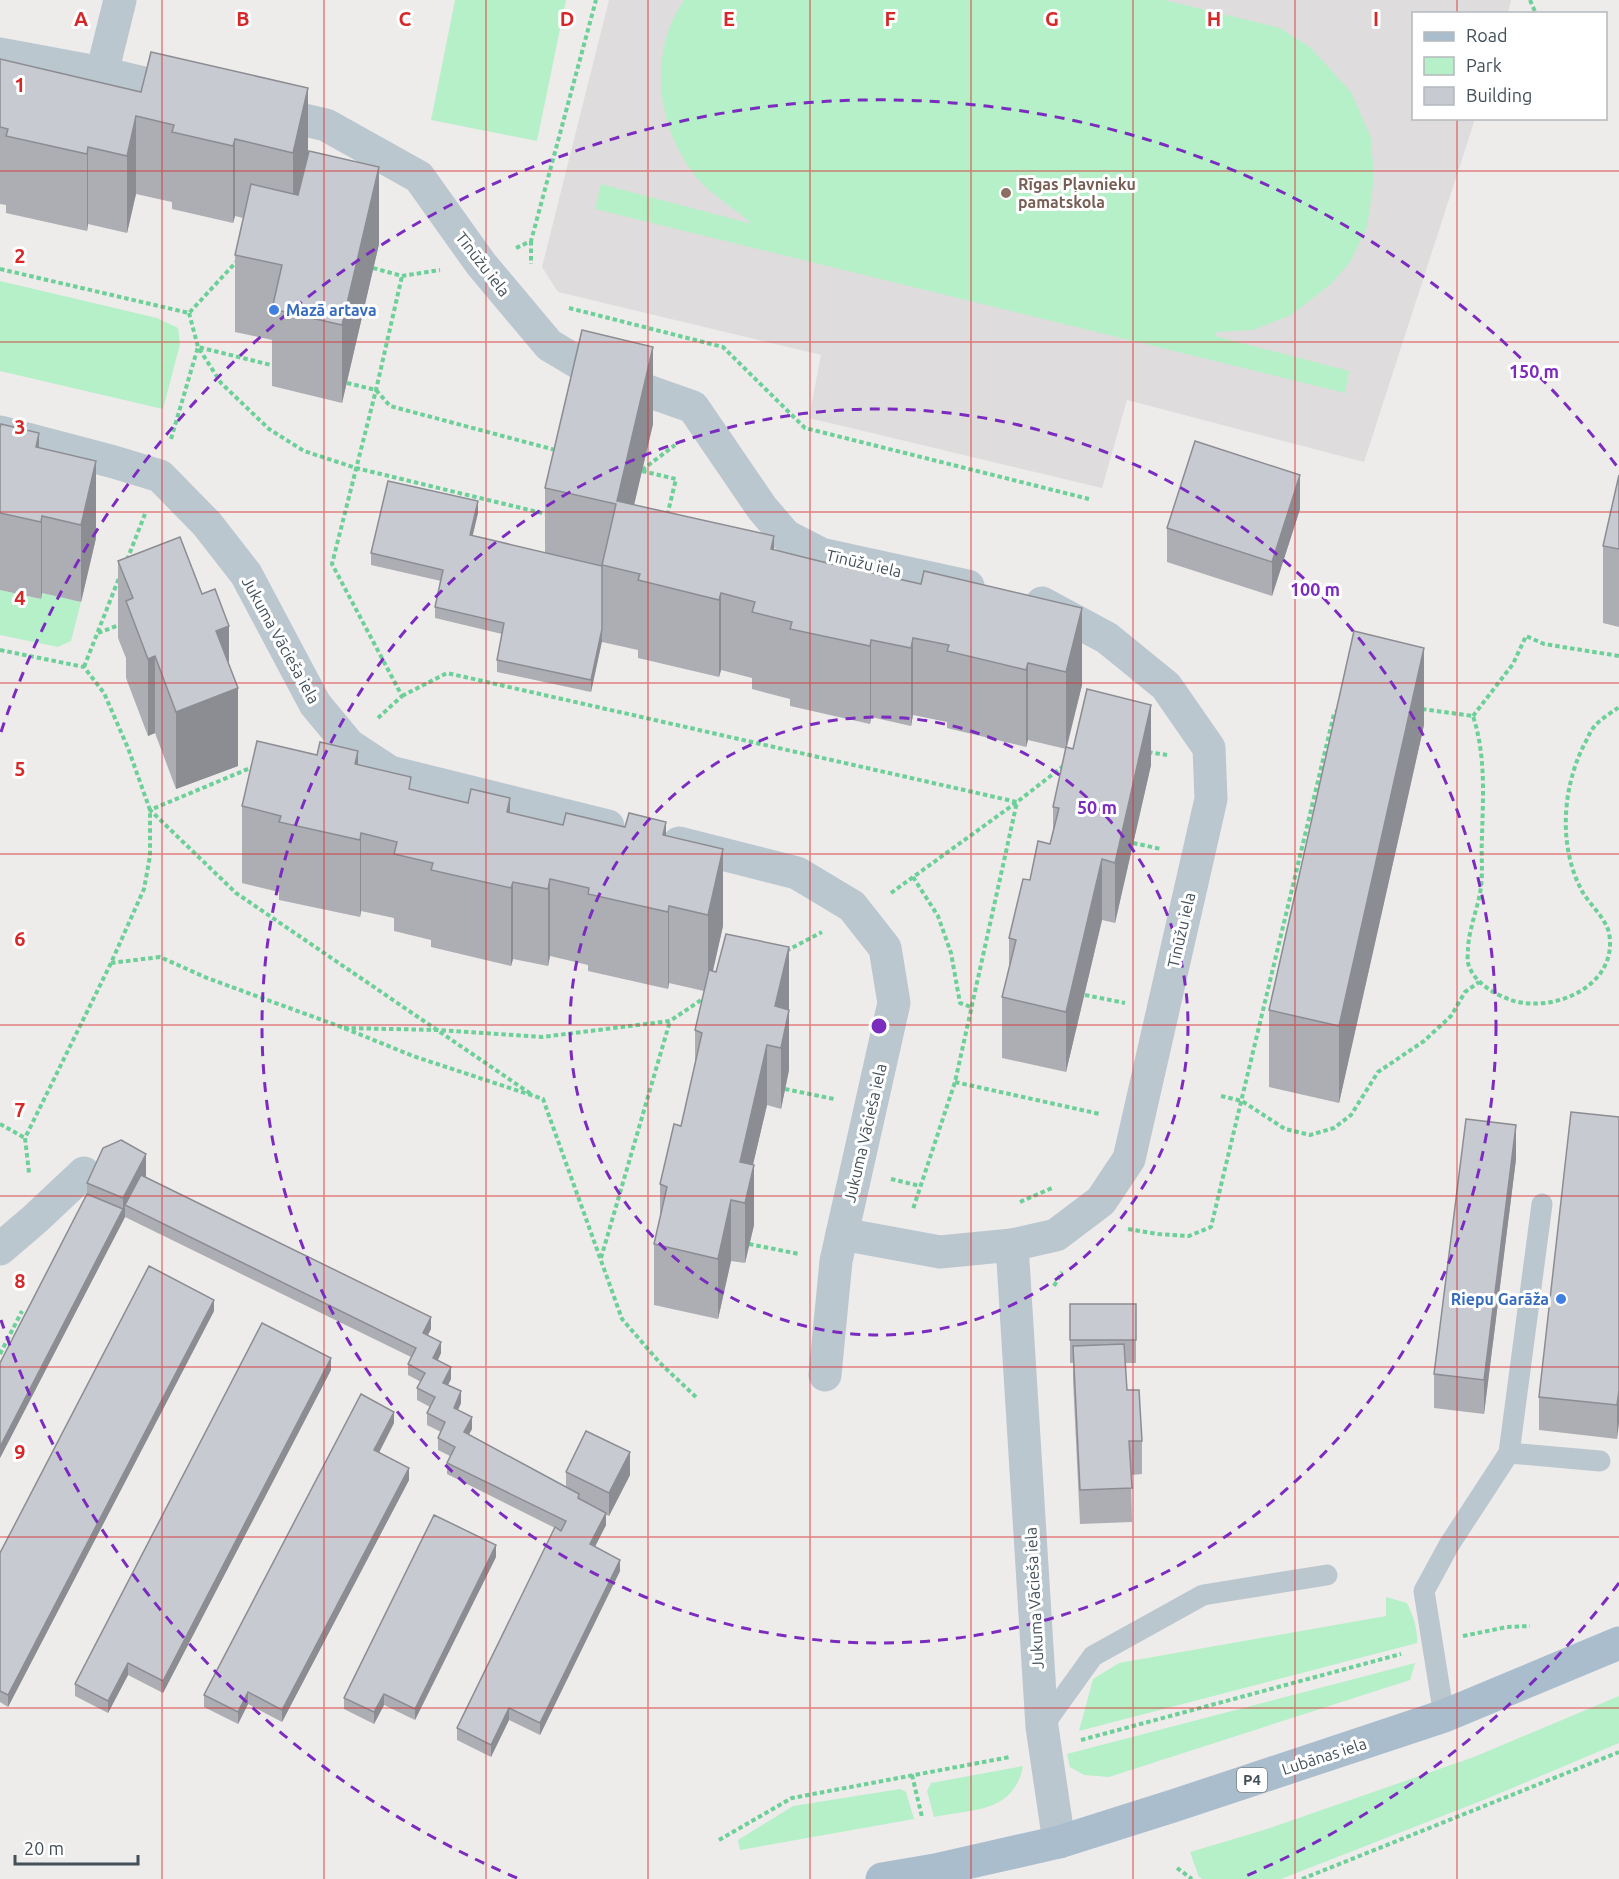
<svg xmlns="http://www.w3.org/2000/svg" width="1619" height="1879" viewBox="0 0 1619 1879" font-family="Ubuntu,sans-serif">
  <rect width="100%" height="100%" fill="#eeebeb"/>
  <path fill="#dfdcdd" d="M609,0H1511L1508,13L1414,14V118L1475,119L1364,462L1127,400L1102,488L809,418L821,355L558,292L542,267Z"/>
  <g fill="#b5f0c8">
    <path d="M455,0H566L537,141L431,120Z"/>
    <path d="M684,0H1164L1280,28L1311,48L1351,92L1371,138L1374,178L1367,227L1350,262L1331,284L1291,315L1253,330L1216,332L1215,336L1349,371L1345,393L595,209L601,184L752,224C736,209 714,197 699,180C663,138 650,77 671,24C674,16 679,8 684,0Z"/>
    <path d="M0,281L157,318L178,328L180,344L163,409L0,371Z"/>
    <path d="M0,590L40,599L42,593L81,602L71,641L58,647L0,635Z"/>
    <path d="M1386,1597L1407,1603C1413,1615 1418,1629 1417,1643L1079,1731L1093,1679L1119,1663L1386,1616Z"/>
    <path d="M1415,1663L1410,1680L1109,1777L1084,1775L1070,1767L1067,1754Z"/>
    <path d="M1619,1696V1743L1486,1799L1281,1879H1203L1199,1877L1190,1852L1264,1830L1474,1757Z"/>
    <path d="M1023,1766C1014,1813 973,1809 934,1817L927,1791L931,1783Z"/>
    <path d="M900,1789L906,1792L914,1819L740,1850L738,1840L793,1806Z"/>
  </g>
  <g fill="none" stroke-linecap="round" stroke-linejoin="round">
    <g stroke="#6cd098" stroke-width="4" stroke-dasharray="4.5 3" stroke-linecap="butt">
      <path d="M1530,0L1536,14"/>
      <path d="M531,241V264"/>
      <path d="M516,248L531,241L596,0"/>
      <path d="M373,268L402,276L440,270"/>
      <path d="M0,269L189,313L238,260"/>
      <path d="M569,308L723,347L805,428L1089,499"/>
      <path d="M189,313L198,347L221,383L269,429L304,451L356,468L550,515"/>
      <path d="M347,383L376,390L390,406L559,451"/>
      <path d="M171,439L198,347L275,366"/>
      <path d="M642,470L675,445"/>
      <path d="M642,471L676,479L667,516"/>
      <path d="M127,560L145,514"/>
      <path d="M98,633L122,624"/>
      <path d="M0,650L84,667L104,693L128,748L150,810V856L144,889L111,963L25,1138L29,1173"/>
      <path d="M84,667L119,578"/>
      <path d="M402,696L447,673L1017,802L955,1082L913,1209"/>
      <path d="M1422,709L1473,716C1486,756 1483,796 1482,837C1481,854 1483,871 1481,887C1478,909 1469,927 1468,949C1468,953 1467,959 1468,963C1473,982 1494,994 1511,1000C1553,1014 1619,986 1609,933C1605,916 1587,903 1580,887C1558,843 1563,785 1585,743C1588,738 1590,731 1594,727C1600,719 1611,713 1619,707"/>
      <path d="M1473,716L1513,664L1526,636L1544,644L1619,656"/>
      <path d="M378,718L402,696L332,564L376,390L402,276"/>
      <path d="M1148,752L1167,755"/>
      <path d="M255,766L150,810L236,893L531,1094"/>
      <path d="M1133,843L1161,849"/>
      <path d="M913,877L938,916L951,953L960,1003L971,1007"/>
      <path d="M891,893L1017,802L1066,764"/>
      <path d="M786,951L822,932"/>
      <path d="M111,963L160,957L207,978L344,1028L413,1056L543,1099L622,1319L660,1363L697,1398"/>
      <path d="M1085,995L1125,1003"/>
      <path d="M344,1028L438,1030L542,1037L670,1021L707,996"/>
      <path d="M955,1082L1100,1114"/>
      <path d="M785,1089L834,1099"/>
      <path d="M1221,1096L1242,1101L1285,1129L1310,1135L1334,1128L1351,1115L1378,1072L1424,1041L1451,1016L1465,992L1479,982"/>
      <path d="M0,1124L25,1138"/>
      <path d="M891,1179L920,1186"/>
      <path d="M1020,1202L1052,1188"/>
      <path d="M1128,1229L1158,1234L1189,1236L1211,1227L1334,714L1339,709"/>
      <path d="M749,1244L799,1254"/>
      <path d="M601,1258L670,1021"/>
      <path d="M1054,1286L1062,1272"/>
      <path d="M0,1354L22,1311"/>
      <path d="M1463,1636L1507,1627L1530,1626"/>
      <path d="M1081,1740L1401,1654"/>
      <path d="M912,1775L922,1817"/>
      <path d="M719,1840L792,1798L1010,1757"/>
      <path d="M1177,1868L1192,1879"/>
      <path d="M1302,1879L1619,1752"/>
    </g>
    <g stroke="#bbc7cf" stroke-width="21">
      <path d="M1509,1453L1600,1461"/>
      <path d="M1444,1716L1424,1591L1449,1545L1509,1453L1542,1204"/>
      <path d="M1042,1727L1093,1656L1203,1595L1327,1575"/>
    </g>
    <g stroke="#bbc7cf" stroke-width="33">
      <path d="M0,54L102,73L186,93"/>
      <path d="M102,73L120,0"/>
      <path d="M266,111L326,125L419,177L481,264L549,345L594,372L693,407L762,508L786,536L821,554L968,586"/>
      <path d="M0,432L114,462L160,476L207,524L246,574L315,704L349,745L390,772L608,826"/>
      <path d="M679,843L797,873L852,906L885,948L894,1003L842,1234L940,1252L1012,1245L1056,1235L1101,1201L1129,1159L1211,799L1209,748L1166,686L1107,638L1042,603"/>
      <path d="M1012,1245L1042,1727L1059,1842"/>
      <path d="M0,1249L35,1219L84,1173"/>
      <path d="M825,1375L836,1261L842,1234"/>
    </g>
    <path stroke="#a9bdcd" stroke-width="33" d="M882,1879L935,1870L1059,1842L1176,1805L1444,1716L1619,1643"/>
  </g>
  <g fill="#acaeb4">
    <path d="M0,59L308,152L379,244L342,403L272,386V340L235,332V255L243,218L235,216L233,223L172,209V202L136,194L127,233L88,224L87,231L6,213V205L0,204Z"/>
    <path d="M653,424L634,505L774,550L921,584L1082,608V685L1067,747L1151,765L1115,923L1102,920L1066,1072L1002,1058V997L1009,967V938L1030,880L1050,844L1053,835V807L1066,749L1028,740L1026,747L947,728V722L913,715L911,726L871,717L870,724L790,706V699L752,689V678L721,670L719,677L638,658V650L602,642V641L591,692L497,672V660L502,634L435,618V607L441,581L371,565V553L478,513L472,536L545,553V488Z"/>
    <path d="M0,428L39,448L96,538L81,602L42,593L41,599L0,590Z"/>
    <path d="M1619,475V627L1603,623V546Z"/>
    <path d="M1300,509L1272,596L1167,562V528Z"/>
    <path d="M118,561L229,665L238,766L176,789L155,733L148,736L126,678V658L118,638Z"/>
    <path d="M1424,725L1339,1103L1269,1087V1010Z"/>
    <path d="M358,765L411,790L510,813L563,825L666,836L723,926L713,971L789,1008V1070L781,1109L767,1105L753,1164L754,1225L745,1263L731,1261L718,1319L654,1305V1244L660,1219V1184L681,1126L695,1064V1030L704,991L669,983L668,989L588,971V965L550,956L548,966L513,959L511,966L431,947V940L394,931V918L361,911L360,917L279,900V892L242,883V806Z"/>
    <path d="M1619,1117L1617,1439L1539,1430V1397Z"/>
    <path d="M1516,1159L1484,1414L1434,1408V1374Z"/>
    <path d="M146,1177L431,1329L428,1335L441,1353L438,1360L451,1379L448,1385L461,1403L458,1410L472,1429L468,1435L566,1487V1472L630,1475L609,1516L606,1515V1525L595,1547L620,1571L540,1735L509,1720L491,1757L457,1740V1728L555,1528L447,1474V1463L450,1456L438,1450V1438L441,1432L427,1425V1413L430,1407L417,1400V1388L421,1382L408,1375V1364L411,1357L125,1217L0,1458V1363L87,1195V1183Z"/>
    <path d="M1070,1304H1136V1363H1125L1127,1390L1142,1441V1474L1131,1475L1132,1522L1080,1524L1073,1380V1363H1070Z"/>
    <path d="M214,1311L8,1707L0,1702V1553Z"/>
    <path d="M331,1370L163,1693L128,1675L108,1713L75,1696V1684Z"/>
    <path d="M394,1423L379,1453L409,1480L282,1722L248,1704L238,1724L204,1707V1695Z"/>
    <path d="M496,1557L415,1720L384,1705L374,1724L344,1709V1698Z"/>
  </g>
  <g fill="#8c8d92">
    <path d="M308,88V165L293,230V153Z"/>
    <path d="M136,116V194L127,233V156Z"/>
    <path d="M235,139V216L233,223V146Z"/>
    <path d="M88,147V224L87,231V154Z"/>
    <path d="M379,167V244L342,403V325Z"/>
    <path d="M653,347V424L619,569L617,501Z"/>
    <path d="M39,433V510L36,447Z"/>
    <path d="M96,461V538L81,602V525Z"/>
    <path d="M1300,475V509L1272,596V562Z"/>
    <path d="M478,501V513L470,547V535Z"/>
    <path d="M42,516V593L41,599V522Z"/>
    <path d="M774,536V614L771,549Z"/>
    <path d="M721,593V670L719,677V600Z"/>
    <path d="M1082,608V685L1066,749V672Z"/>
    <path d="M229,626V692L238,688V766L176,789V712L216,631Z"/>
    <path d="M602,629V641L591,692V680Z"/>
    <path d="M913,638V715L911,726V648Z"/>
    <path d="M871,640V717L870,724V646Z"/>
    <path d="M1424,648V725L1339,1103V1026Z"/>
    <path d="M155,656V733L148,736V659Z"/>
    <path d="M1028,663V740L1026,747V670Z"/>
    <path d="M1151,705V765L1115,923V863Z"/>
    <path d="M358,751V828L355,841V764Z"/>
    <path d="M510,798V876L507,889V812Z"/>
    <path d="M666,822V899L663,913V835Z"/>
    <path d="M361,833V911L360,917V840Z"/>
    <path d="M723,849V926L708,992V915Z"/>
    <path d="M1102,859V920L1066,1072V1012Z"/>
    <path d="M550,879V956L548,966V889Z"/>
    <path d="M513,882V959L511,966V888Z"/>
    <path d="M669,906V983L668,989V912Z"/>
    <path d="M789,947V1008L779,1048L775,1006Z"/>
    <path d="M789,1010V1070L781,1109V1048Z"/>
    <path d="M767,1045V1105L744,1203L740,1162Z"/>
    <path d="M1516,1125V1159L1484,1414V1380Z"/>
    <path d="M146,1154V1177L125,1205V1217L123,1221V1198Z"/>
    <path d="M754,1165V1225L745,1263V1203Z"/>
    <path d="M731,1200V1261L718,1319V1259Z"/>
    <path d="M123,1209V1221L0,1458V1447Z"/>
    <path d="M214,1300V1311L8,1707V1695Z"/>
    <path d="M431,1317V1329L423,1344V1333Z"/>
    <path d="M441,1342V1353L433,1370V1358Z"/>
    <path d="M331,1358V1370L163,1693V1681Z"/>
    <path d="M451,1367V1379L443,1395V1383Z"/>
    <path d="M1619,1390V1423L1617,1439V1405Z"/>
    <path d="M461,1391V1403L454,1419V1408Z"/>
    <path d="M394,1412V1423L374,1462V1450Z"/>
    <path d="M472,1417V1429L464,1444V1432Z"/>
    <path d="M630,1452V1475L609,1516V1493Z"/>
    <path d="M409,1468V1480L282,1722V1710Z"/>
    <path d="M606,1513V1525L590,1556V1544Z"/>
    <path d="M496,1545V1557L415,1720V1709Z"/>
    <path d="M620,1560V1571L540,1735V1723Z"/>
    <path d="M128,1663V1675L108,1713V1701Z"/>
    <path d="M248,1692V1704L238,1724V1712Z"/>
    <path d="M384,1694V1705L374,1724V1712Z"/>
    <path d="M509,1708V1720L491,1757V1745Z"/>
  </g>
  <g fill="#c8cad1" stroke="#8c8d92" stroke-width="1.5">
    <path d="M151,52L308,88L293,153L235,139L233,146L172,132L174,125L136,116L127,156L88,147L87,154L6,136L8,129L0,127V59L141,92Z"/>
    <path d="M309,151L379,167L342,325L272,309L282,265L235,255L251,184L298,195Z"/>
    <path d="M582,330L653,347L617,501L774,536L771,549L827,563L921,584L924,571L1082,608L1066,672L1028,663L1026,670L947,651L949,645L913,638L911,648L871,640L870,646L790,629L792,622L752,612L755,602L721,593L719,600L638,580L640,574L602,565L616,504L545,488Z"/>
    <path d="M1,424L39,433L36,447L96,461L81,525L42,516L41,522L0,513V428Z"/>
    <path d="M1195,441L1300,475L1272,562L1167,528Z"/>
    <path d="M1619,475V549L1603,546Z"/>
    <path d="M388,481L478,501L470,535L602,566V629L591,680L497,660L504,623L435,607L443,570L371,553Z"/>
    <path d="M180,537L202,594L215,589L229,626L216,631L238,688L176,712L155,656L148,659L126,601L133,598L118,561Z"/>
    <path d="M1354,631L1424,648L1339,1026L1269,1010Z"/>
    <path d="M1087,689L1151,705L1115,863L1102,859L1066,1012L1002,997L1016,940L1009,938L1023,879L1030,880L1038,841L1050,844L1059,808L1053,807L1066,747L1073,749Z"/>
    <path d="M257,741L317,755L320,742L358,751L355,764L411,777L409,789L468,803L471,789L510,798L507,812L563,825L566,813L625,827L629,813L666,822L663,835L723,849L708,915L669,906L668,912L588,894L589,888L550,879L548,889L513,882L511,888L431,870L433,863L394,854L397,842L361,833L360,840L279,822L281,816L242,806Z"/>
    <path d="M726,934L789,947L775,1006L789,1010L781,1048L767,1045L740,1162L754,1165L745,1203L731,1200L718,1259L654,1244L667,1187L660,1184L674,1124L681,1126L702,1033L695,1030L709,970L716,972Z"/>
    <path d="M1571,1112L1619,1117V1390L1617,1405L1539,1397Z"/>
    <path d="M1466,1119L1516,1125L1484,1380L1434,1374Z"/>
    <path d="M121,1140L146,1154L123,1198L87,1183L103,1148Z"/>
    <path d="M141,1175L431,1317L423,1333L441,1342L433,1358L451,1367L443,1383L461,1391L454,1408L472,1417L464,1432L579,1494L578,1498L606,1513L590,1544L620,1560L540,1723L509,1708L491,1745L457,1728L555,1527L561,1531L566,1521L447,1463L455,1447L438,1438L445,1422L427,1413L435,1397L417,1388L425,1373L408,1364L416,1348L125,1205Z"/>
    <path d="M87,1194L123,1209L0,1447V1363Z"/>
    <path d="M149,1266L214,1300L8,1695L0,1691V1553Z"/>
    <rect x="1070" y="1304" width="66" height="36"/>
    <path d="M262,1323L331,1358L163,1681L128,1663L108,1701L75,1684Z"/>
    <path d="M1124,1344L1127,1390H1139L1142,1441H1129L1132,1488L1080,1490L1073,1346Z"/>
    <path d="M361,1394L394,1412L374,1450L409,1468L282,1710L248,1692L238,1712L204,1695Z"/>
    <path d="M586,1431L630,1452L609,1493L566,1472Z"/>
    <path d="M434,1515L496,1545L415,1709L384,1694L374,1712L344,1698Z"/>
  </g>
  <path fill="none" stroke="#d62828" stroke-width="1.5" stroke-opacity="0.55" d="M162,0V1879M324,0V1879M486,0V1879M648,0V1879M810,0V1879M971,0V1879M1133,0V1879M1295,0V1879M1457,0V14M1457,118V1879M0,171H1619M0,342H1619M0,512H1619M0,683H1619M0,854H1619M0,1025H1619M0,1196H1619M0,1367H1619M0,1537H1619M0,1708H1619"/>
  <g fill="none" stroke="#7b2cbf" stroke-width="3" stroke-dasharray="10 8">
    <circle cx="879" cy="1026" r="309"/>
    <circle cx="879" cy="1026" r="617"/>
    <path d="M1619 1583A926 926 0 0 1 1241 1878M517 1878A926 926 0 0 1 1 1320M1 732A926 926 0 0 1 1619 469"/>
  </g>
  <circle fill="#8d6e63" stroke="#fff" stroke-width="2" cx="1006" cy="193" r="6"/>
  <g fill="#3f7fe0" stroke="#fff" stroke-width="2">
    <circle cx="274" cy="310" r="6"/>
    <circle cx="1561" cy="1299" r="6"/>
  </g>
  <g text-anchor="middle" stroke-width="6" stroke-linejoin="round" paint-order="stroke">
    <rect fill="#fff" stroke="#7b848b" stroke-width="1.5" x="1237" y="1768" width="30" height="24" rx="4.5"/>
    <g font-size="15" font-weight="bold" fill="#435059">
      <text x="1252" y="1785">P4</text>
    </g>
    <g font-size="16" font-weight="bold" fill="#785e54" stroke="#fff" text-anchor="start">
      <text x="1018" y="190">Rīgas Pļavnieku<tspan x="1018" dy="18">pamatskola</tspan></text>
    </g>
    <g font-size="16" fill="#435059" stroke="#fff">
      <text transform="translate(483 264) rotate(52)" y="6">Tīnūžu iela</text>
      <text transform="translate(864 563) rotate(13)" y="6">Tīnūžu iela</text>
      <text transform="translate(281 640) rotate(61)" y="6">Jukuma Vācieša iela</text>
      <text transform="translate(1181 930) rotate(-77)" y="6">Tīnūžu iela</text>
      <text transform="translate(865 1133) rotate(-77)" y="6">Jukuma Vācieša iela</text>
      <text transform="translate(1034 1598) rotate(-93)" y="6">Jukuma Vācieša iela</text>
      <text transform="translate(1324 1756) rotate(-18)" y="6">Lubānas iela</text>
    </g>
    <g font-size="16" font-weight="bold" fill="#366cbe" stroke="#fff" text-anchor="start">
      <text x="286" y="316">Mazā artava</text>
      <text x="1549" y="1305" text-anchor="end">Riepu Garāža</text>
    </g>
  </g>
  <g font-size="20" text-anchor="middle" font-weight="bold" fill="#d62828" stroke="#fff" stroke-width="6" stroke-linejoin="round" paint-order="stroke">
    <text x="81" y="26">A</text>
    <text x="243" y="26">B</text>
    <text x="405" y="26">C</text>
    <text x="567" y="26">D</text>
    <text x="729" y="26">E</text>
    <text x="890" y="26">F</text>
    <text x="1052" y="26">G</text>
    <text x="1214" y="26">H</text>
    <text x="1376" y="26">I</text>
    <text x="20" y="92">1</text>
    <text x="20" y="263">2</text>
    <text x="20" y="434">3</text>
    <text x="20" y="605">4</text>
    <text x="20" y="776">5</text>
    <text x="20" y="946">6</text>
    <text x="20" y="1117">7</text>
    <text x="20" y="1288">8</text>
    <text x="20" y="1459">9</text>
  </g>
  <circle cx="879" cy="1026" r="9" fill="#7b2cbf" stroke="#fff" stroke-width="3"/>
  <g font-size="18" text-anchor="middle" font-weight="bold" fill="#7b2cbf" stroke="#fff" stroke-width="6" stroke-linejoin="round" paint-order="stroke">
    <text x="1534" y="378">150 m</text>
    <text x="1315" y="596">100 m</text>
    <text x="1097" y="814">50 m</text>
  </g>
  <rect x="1412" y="12" width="195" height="108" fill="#ffffff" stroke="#b4b9bd" stroke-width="1.5"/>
  <rect x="1424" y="32" width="30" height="9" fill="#a9bdcd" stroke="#b4b9bd" stroke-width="1.5"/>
  <text x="1466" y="42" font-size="18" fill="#435059">Road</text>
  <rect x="1424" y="57" width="30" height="18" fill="#b5f0c8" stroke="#b4b9bd" stroke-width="1.5"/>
  <text x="1466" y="72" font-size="18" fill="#435059">Park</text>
  <rect x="1424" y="87" width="30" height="18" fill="#c8cad1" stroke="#b4b9bd" stroke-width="1.5"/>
  <text x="1466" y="102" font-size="18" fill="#435059">Building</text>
  <path d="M15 1855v9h123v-9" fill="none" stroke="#435059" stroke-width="3"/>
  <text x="24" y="1855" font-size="18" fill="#435059" stroke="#ffffff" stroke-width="4.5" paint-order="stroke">20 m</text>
</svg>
